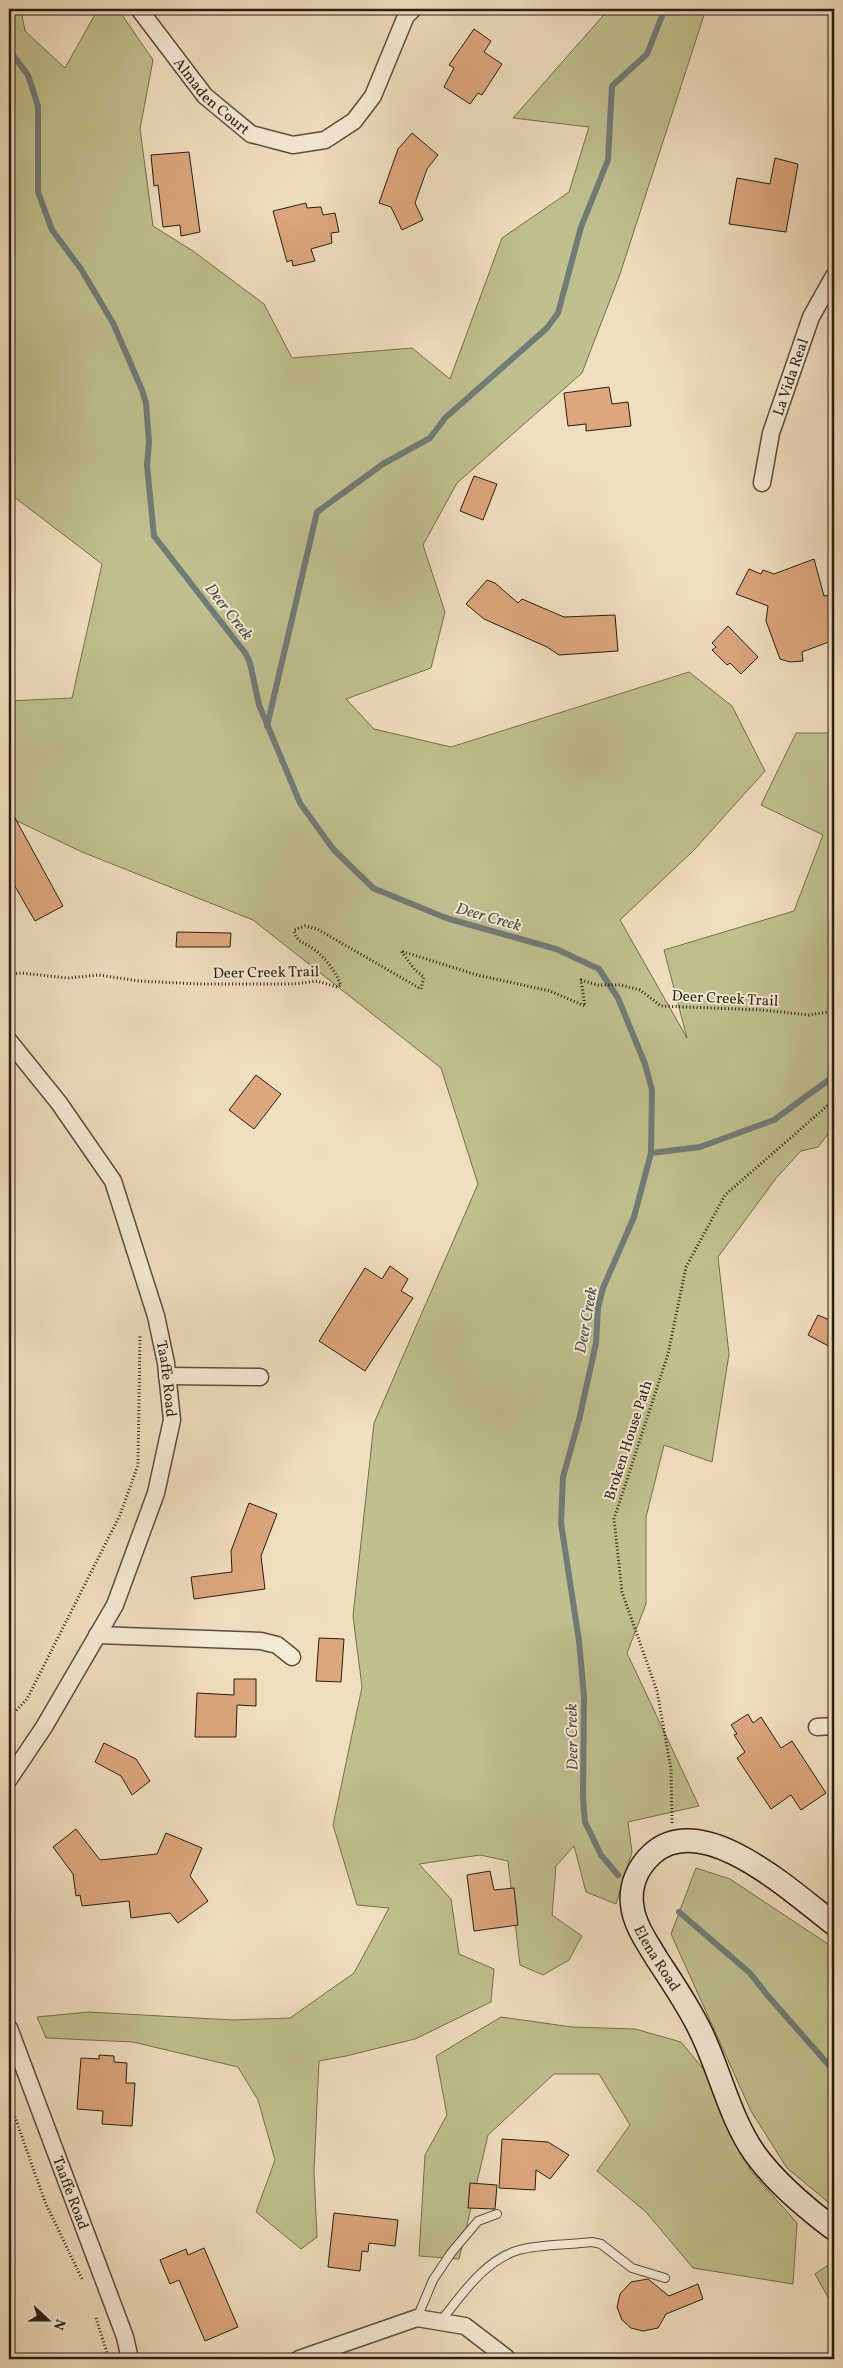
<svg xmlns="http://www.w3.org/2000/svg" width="843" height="2368" viewBox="0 0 843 2368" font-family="Vollkorn,serif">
  <rect width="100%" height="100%" fill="#f0dfbf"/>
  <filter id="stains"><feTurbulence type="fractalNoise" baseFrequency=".004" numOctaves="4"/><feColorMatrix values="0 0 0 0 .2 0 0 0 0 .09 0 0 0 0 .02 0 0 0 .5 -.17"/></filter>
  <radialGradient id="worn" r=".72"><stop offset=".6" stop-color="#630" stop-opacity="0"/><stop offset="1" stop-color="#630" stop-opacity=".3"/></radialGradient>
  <g fill="#c0c08e" stroke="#746e4f">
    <path d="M9,9H21L25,31L65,68L98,9H118L153,60L140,129L153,226L193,251L264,304L292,358L412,348L450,379L502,238L569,192L589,127L513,118L609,9H706L620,274L582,373L457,483L423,545L445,612L431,668L346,699L374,729L451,747L689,672L732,706L765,771L694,850L620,920L687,1038L664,950L794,911L823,835L761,805L796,733H834V1126L818,1147L801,1151L777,1177L718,1257L729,1354L712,1462L664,1445L646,1517V1604L627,1653L699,1806L628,1822L632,1852L616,1904L586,1892L574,1846L556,1866L552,1915L582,1936L569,1960L543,1975L520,1965L508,1861L480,1855L419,1864L451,1899L459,1954L494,1969L491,2002L415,2039L346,2056L319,2061L314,2171L317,2237L301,2249L256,2212L275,2160L258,2100L238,2067L133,2042L46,2038L37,2017L89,2012L233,2020L290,2018L354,1973L389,1908L357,1905L333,1825L362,1687L353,1616L374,1423L478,1184L441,1068L253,920L82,852L15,820L9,823V701L72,698L102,564L9,493Z"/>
    <path d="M696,1868L730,1879L834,1948V2207L787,2168L751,2111L671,1934Z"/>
    <path d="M501,2017L572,2027L635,2029L681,2042L720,2089L750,2170L797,2223L793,2284L693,2268L646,2212L597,2171L630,2125L599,2074H554L488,2135L459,2259L419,2256L425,2155L447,2115L436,2056Z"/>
    <path d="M834,2261V2308L815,2274Z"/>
  </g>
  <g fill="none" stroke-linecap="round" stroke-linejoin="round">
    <g stroke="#717b78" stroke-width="6">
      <path d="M9,50L28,75L38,106V192L52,230L81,269L113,323L142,390L146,403L149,442L147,465L154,536L246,654L250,663L259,705L300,803L333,849L373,888L446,918L556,949L599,969L618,998L645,1064L652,1090L651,1153L634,1217L603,1288L598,1308L596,1343L579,1420L563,1477L561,1523L579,1641L584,1696L583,1800L585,1822L601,1855L618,1875"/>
      <path d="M267,726L317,512L383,464L430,438L445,418L547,328L558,313L581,227L608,160L612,86L647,54L662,16L661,9"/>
      <path d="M651,1153L700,1147L774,1120L834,1076"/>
      <path d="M679,1912L750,1973L768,1996L834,2071"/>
    </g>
  </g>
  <g fill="#dca67e" stroke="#281d10">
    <path d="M474,29L491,41L484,52L502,64L482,95L478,93L470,104L444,87L454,68L449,65Z"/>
    <path d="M412,133L438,155L427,169L415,203L423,220L402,230L391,207L379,203L398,149Z"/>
    <path d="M189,152L200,232L181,236L180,225L163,227L158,185L154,186L151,155Z"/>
    <path d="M775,158L798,164L786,232L729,224L737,178L770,184Z"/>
    <path d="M306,203L307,208L321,207L323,215L335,213L339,232L331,233L332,243L311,249L315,261L293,266L292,260L287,262L273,211Z"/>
    <path d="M609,387L612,404L628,402L631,426L586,431V424L568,426L564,393Z"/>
    <path d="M474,476L497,484L483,520L460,511Z"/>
    <path d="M814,559L824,596L834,595V640L802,652L803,661L790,662L780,659L766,621L768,606L736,594L749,569L761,574L763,570L774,574Z"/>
    <path d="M487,580L495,583L518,603L522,599L564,617L615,615L618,651L559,655L547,647L484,619L466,604Z"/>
    <path d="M728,626L758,657L741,674L730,663L727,665L712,650L716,647L712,643Z"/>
    <path d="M9,807L63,906L35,921L9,876Z"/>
    <path d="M177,932L231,933L230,947H176Z"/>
    <path d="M256,1075L281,1094L254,1129L229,1110Z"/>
    <path d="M390,1266L408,1279L401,1291L413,1298L365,1371L319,1341L365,1268L382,1279Z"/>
    <path d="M818,1315L834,1322V1349L808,1335Z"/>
    <path d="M249,1503L277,1514L261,1556L265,1589L194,1599L191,1577L232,1572L231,1551Z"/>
    <path d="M319,1638L344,1639L341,1682L316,1681Z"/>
    <path d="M234,1679H256V1706L237,1705L236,1737H195L197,1693L234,1695Z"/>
    <path d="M748,1714L753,1723L761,1717L781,1748L792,1741L826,1793L801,1810L791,1795L771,1809L737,1758L745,1752L734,1735L737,1734L731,1725Z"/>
    <path d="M104,1743L136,1759L150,1781L132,1795L121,1776L95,1762Z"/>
    <path d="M76,1829L100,1860L157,1854L166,1833L202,1848L190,1876L208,1901L178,1923L170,1913L131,1918L129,1901L82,1906L80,1895L76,1896L73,1874L53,1847Z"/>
    <path d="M490,1871L494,1890L514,1888L518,1925L474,1931L467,1875Z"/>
    <path d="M99,2055L114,2056V2062L127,2063L126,2083H135L132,2126L102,2124L103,2111L77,2109L81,2058L99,2059Z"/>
    <path d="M502,2139L548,2142L569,2155L550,2179L536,2170L535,2190L499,2188Z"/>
    <path d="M470,2183L497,2185L495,2209L468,2208Z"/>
    <path d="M334,2213L398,2220L395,2246L369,2243L368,2252L362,2251L360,2271L328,2267Z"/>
    <path d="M204,2248L238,2327L205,2341L179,2280L170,2284L160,2260L186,2249L188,2255Z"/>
    <path d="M648,2279L669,2296L698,2284L703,2299L666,2314L658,2328L643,2331L631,2328L622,2320L617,2307L620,2294L631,2282Z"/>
  </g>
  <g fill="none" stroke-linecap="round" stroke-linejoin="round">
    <defs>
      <g id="lane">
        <path d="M417,2318L433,2280L451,2253L478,2221L497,2214"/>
        <path d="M440,2322C461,2296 484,2260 519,2250C541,2244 568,2245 592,2242L601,2244L632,2268L665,2278"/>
      </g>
      <g id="street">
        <path id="s1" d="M139,9L205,96L251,134L293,145L325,140L354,121L373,96L406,16L413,9"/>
        <path id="s2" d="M762,483L771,433L811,317L834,276"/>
        <path id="s3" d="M9,1041L59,1103L113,1181L156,1316L166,1363L172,1420L156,1493L115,1605L44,1727L9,1779"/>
        <path d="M167,1376L260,1377"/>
        <path d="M97,1635L261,1641L277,1645L292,1657"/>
        <path d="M817,1727L834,1726"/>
        <path id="s4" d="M9,2028L125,2337L130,2359"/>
        <path d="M299,2359L417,2318L465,2326L508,2359"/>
      </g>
      <g id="secondary">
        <path id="s5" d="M834,1924C793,1893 703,1808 652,1854C638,1867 630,1885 632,1904C634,1925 647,1942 657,1959C672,1982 688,2005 700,2030C720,2070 729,2117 755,2154C776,2183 806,2208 834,2229"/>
      </g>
    </defs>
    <use href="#lane" stroke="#5a4e3c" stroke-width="10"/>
    <use href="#street" stroke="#5a4e3c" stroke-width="19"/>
    <use href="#secondary" stroke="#281d10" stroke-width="25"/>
    <g stroke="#281d10" stroke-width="3" stroke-dasharray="1 2.5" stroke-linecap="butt">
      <path d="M9,974L21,973L68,978L99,975L139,981L199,984H294L317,981L337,987L341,985C336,972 326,959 315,950C305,942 297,944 294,930L305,926L317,929L421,989L424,977L415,970L401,951L477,975L550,991L585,1006L581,980L598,985H621L640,990L661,1006L762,1010L809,1015L834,1011"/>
      <path d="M9,1718L27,1699L120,1515L138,1465L140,1335"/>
      <path d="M672,1823L671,1769L657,1691L622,1592L614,1519L668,1354L686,1267L725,1195L834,1100"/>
      <path d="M9,2100L45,2202L82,2279"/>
      <path d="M96,2318L109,2359"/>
    </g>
    <use href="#lane" stroke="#f5ead5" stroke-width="8"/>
    <use href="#street" stroke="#f5ead5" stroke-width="16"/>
    <use href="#secondary" stroke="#f5ead5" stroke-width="22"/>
  </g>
  <g text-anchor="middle" stroke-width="4" stroke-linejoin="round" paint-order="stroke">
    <g font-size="15" fill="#281d10" stroke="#f5ead5">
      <text dy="5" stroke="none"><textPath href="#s1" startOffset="114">Almaden Court</textPath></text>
      <text dy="5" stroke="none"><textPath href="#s2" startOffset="110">La Vida Real</textPath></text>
      <text transform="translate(266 972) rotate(-1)" y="5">Deer Creek Trail</text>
      <text transform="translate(725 998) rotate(3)" y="5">Deer Creek Trail</text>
      <text dy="5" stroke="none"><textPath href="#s3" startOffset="380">Taaffe Road</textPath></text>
      <text transform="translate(628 1440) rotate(-72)" y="5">Broken House Path</text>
      <text dy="5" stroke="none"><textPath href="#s5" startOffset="326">Elena Road</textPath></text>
      <text dy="5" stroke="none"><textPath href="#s4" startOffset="176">Taaffe Road</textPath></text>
    </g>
    <g font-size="16" font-style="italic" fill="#4c4c44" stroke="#f5ead5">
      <text transform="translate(230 611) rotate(52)" y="6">Deer Creek</text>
      <text transform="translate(489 916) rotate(16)" y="6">Deer Creek</text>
      <text transform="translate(585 1320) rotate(-80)" y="6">Deer Creek</text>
      <text transform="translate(571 1737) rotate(-91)" y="6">Deer Creek</text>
    </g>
  </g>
  <rect width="843" height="2368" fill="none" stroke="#f0dfbf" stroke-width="30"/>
  <rect x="10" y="10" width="823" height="2348" fill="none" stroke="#281d10" stroke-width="2.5"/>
  <rect x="15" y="15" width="813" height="2338" fill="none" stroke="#281d10"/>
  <g transform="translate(48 2320) rotate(111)" stroke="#f5ead5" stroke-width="4" paint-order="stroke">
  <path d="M0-4L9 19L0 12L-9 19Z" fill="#281d10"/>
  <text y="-8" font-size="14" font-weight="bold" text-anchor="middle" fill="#281d10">N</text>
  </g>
  <rect width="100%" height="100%" filter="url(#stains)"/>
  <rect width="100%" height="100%" fill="url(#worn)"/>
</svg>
